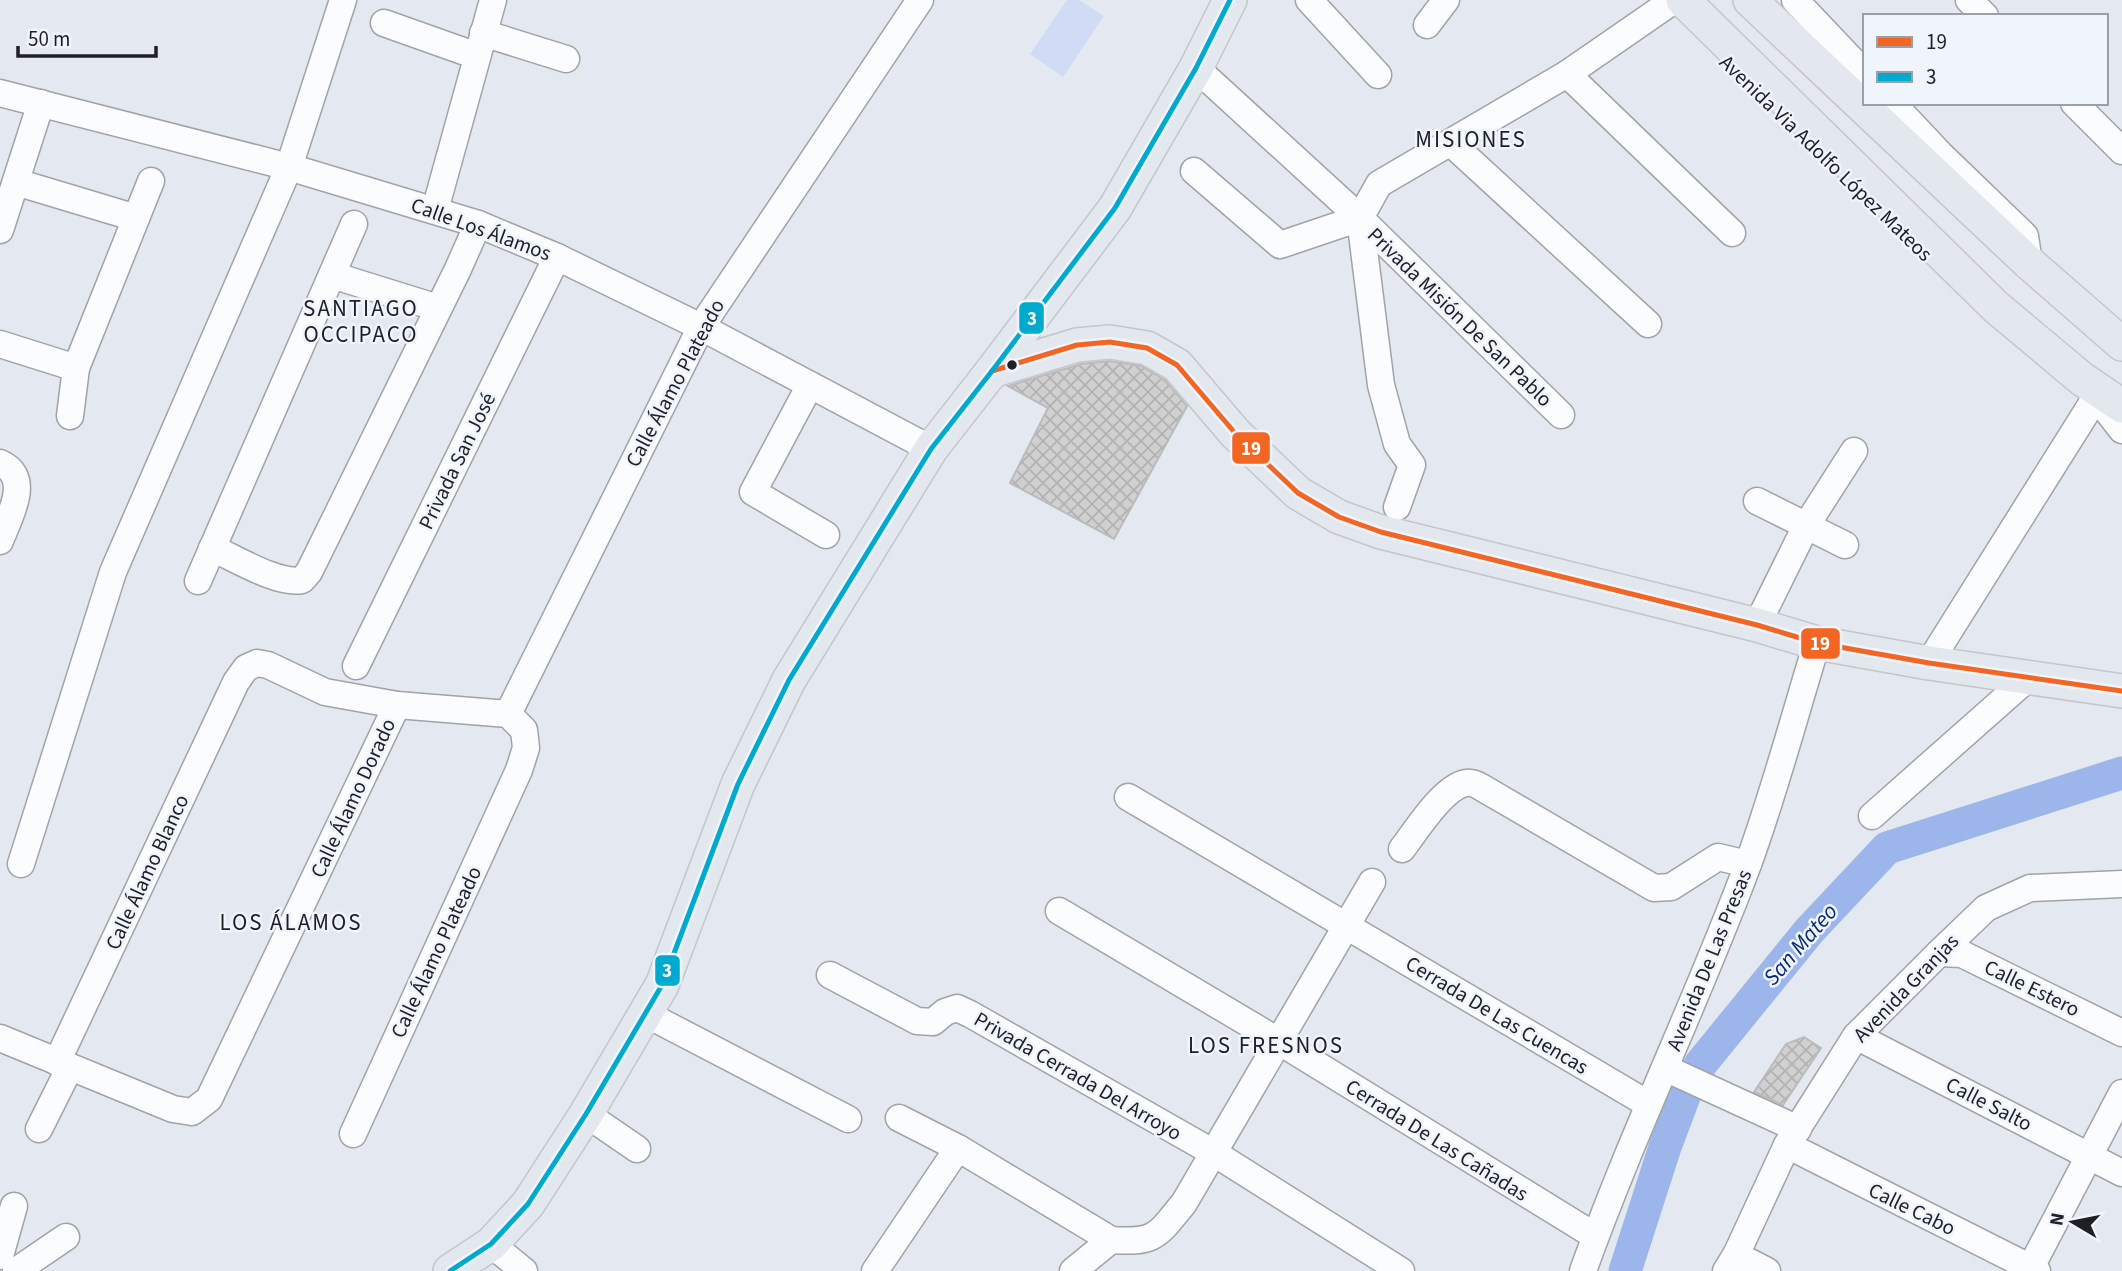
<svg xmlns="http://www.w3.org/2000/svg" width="2122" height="1271" viewBox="0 0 2122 1271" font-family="'Source Sans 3',sans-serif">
  <defs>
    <pattern id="building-cross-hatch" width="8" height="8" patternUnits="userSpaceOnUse" patternTransform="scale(1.75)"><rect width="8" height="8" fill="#d0d0d1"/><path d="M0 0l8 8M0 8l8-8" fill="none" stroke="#b2b2b3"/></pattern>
  </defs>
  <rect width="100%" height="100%" fill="#e4e8f0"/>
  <path fill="#d0dcf6" d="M1067,0H1079L1104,16L1063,77L1030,54Z"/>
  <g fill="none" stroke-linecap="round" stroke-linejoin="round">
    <path stroke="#9cb6eb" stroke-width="33" d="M1625,1271L1665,1147L1686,1091L1700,1065L1809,931L1887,848L2122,773"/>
  </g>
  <g fill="url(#building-cross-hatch)" stroke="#bbbbbc" stroke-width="2">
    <path d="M1109,361L1141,366L1165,380L1187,406L1114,539L1010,483L1048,408L1008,386L1081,364Z"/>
    <path d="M1804,1037L1821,1048L1783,1105L1754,1092L1786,1044Z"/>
  </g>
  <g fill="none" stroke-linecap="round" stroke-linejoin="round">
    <defs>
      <g id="minor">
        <path d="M1309,0L1378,75"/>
        <path d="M1795,0L1865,74"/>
        <path d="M1969,0L1985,16"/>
        <path d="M384,23L477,56"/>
        <path d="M1427,25L1446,0"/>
        <path d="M483,33L566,59"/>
        <path d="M1196,68L1360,218L1561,415"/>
        <path d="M1567,74L1732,233"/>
        <path d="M0,93L289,167L478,224L557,257L701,327L931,449"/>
        <path d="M1892,103L1940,154L2025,236L2029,263"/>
        <path d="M2074,103L2122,151"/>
        <path d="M1452,144L1648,324"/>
        <path d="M1194,171L1280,245L1360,218"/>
        <path d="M16,182L136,218"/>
        <path d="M435,210L493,0"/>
        <path d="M0,230L41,103"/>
        <path d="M332,275L438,308"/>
        <path d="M0,344L76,368"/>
        <path d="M810,385L753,492L826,535"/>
        <path d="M2094,394L2122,430"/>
        <path d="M70,416L76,368L151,181"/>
        <path d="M0,463C33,477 9,517 0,541"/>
        <path d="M1757,501L1845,545"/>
        <path d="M1397,507L1412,465L1397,444L1381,385L1360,218L1379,184L1567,74L1674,0"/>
        <path d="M212,548C235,558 278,585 302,580L309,572L458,269L478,224"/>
        <path d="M198,581L354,224"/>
        <path d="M1757,625L1806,526L1854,451"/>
        <path d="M1929,663L2096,397"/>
        <path d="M356,666L557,257"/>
        <path d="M508,714L701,327L920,0"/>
        <path d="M1128,797L1648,1104"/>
        <path d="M1872,816L2028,678"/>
        <path d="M1402,849C1416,831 1443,787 1466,783C1472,782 1476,784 1481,787L1654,888L1671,887L1718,857L1748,864"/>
        <path d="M21,864L113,572L289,167L343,0"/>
        <path d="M1059,911L1280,1042L1595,1236"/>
        <path d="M1939,953L1962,954L2122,1033"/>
        <path d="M830,975L917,1021L933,1022L945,1012L957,1008L970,1014L1214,1153L1401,1271"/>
        <path d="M646,1014L848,1119"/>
        <path d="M1856,1036L2122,1173"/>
        <path d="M0,1038L173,1109L192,1112L209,1099L397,705"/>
        <path d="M57,1062L236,682L246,668L257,663L268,665L325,692L397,705L508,714L524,730L526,748L519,770L353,1134"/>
        <path d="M1665,1068L1798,1129"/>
        <path d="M586,1114L637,1149"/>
        <path d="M899,1118L958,1148L1111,1240C1156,1243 1157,1236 1184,1203L1372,882"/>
        <path d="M39,1129L70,1067"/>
        <path d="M1787,1145L2037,1271"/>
        <path d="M491,1244L524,1271"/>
        <path d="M1736,1255L1767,1271"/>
        <path d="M0,1256L14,1206"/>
        <path d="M16,1271L66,1237"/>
        <path d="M875,1271L958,1148"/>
        <path d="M1073,1271L1111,1240"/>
        <path d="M1583,1271C1632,1134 1696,1003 1747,867C1774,794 1794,717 1817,643"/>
        <path d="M1726,1271L1736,1255L1787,1145L1856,1036L1939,953L1986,908L2030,888L2122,884"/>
        <path d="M2029,1271L2122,1093"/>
      </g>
      <g id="major">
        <path d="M1683,0L1996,307L2082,379L2122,406"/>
        <path d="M1750,0L2029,263L2122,344"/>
        <path d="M992,371L1077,345L1110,342L1147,348L1177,365L1235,433L1298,493L1339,517L1381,532L1757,625L1817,643L1929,663L2122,691"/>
        <path d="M450,1271L491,1244L528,1204L586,1114L662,985L738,784L789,680L931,449L992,371L1115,208L1196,68L1230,0"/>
      </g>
    </defs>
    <use href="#minor" stroke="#a0a3a8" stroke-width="29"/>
    <use href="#major" stroke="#c4c6ca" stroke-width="36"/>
    <use href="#minor" stroke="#fbfcfd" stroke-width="26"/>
    <use href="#major" stroke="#e3e7ee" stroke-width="33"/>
    <defs>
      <path id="bus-1" d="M992,371L1077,345L1110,342L1147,348L1177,365L1235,433L1298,493L1339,517L1381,532L1757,625L1817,643L1929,663L2122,691"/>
      <path id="bus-2" d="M450,1271L491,1244L528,1204L586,1114L662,985L738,784L789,680L931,449L992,371L1115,208L1196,68L1230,0"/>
    </defs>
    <use href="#bus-1" stroke="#eff4fd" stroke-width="10"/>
    <use href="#bus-2" stroke="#eff4fd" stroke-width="10"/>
    <use href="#bus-1" stroke="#f26522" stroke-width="5"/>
    <use href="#bus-2" stroke="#00a9ce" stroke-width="5"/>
  </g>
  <circle fill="#1d2025" stroke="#eff4fd" stroke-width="2.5" cx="1012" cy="365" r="6"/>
  <g text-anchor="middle" stroke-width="5" stroke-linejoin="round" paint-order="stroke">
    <g font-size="21" fill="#1d2025" stroke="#eff4fd">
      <text transform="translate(1826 158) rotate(44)" y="7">Avenida Via Adolfo López Mateos</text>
      <text transform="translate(481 229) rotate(20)" y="7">Calle Los Álamos</text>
      <text transform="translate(1460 317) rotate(44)" y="7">Privada Misión De San Pablo</text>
      <text transform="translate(675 383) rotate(-62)" y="7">Calle Álamo Plateado</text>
      <text transform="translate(457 461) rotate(-64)" y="7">Privada San José</text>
      <text transform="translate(353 798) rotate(-65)" y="7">Calle Álamo Dorado</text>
      <text transform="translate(147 872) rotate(-65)" y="7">Calle Álamo Blanco</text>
      <text transform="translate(436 952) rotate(-65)" y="7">Calle Álamo Plateado</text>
      <text transform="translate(1709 960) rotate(-68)" y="7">Avenida De Las Presas</text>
      <text transform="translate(1906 988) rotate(-46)" y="7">Avenida Granjas</text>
      <text transform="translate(2032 988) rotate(26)" y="7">Calle Estero</text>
      <text transform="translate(1497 1015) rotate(31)" y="7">Cerrada De Las Cuencas</text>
      <text transform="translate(1078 1076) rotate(30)" y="7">Privada Cerrada Del Arroyo</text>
      <text transform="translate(1989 1104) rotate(27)" y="7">Calle Salto</text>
      <text transform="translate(1437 1140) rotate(32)" y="7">Cerrada De Las Cañadas</text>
      <text transform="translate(1912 1209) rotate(26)" y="7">Calle Cabo</text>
    </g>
    <g font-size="23" letter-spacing="2" fill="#1d2025" stroke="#eff4fd">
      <text x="1471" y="147">MISIONES</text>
      <text x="361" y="316">SANTIAGO<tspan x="361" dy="26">OCCIPACO</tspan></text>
      <text x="291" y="930">LOS ÁLAMOS</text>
      <text x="1266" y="1053">LOS FRESNOS</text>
    </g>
    <g font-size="23" font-style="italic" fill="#09287b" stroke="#eff4fd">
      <text transform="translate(1800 944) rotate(-49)" y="8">San Mateo</text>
    </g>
  </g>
  <g stroke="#eff4fd" stroke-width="2.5">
    <rect x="1018" y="301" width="27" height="34" rx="7" fill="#00a9ce"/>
    <rect x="1231" y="431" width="40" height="34" rx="7" fill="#f26522"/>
    <rect x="1800" y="627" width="41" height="33" rx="7" fill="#f26522"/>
    <rect x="654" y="954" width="27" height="33" rx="7" fill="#00a9ce"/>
  </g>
  <g font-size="19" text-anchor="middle" font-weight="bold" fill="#fff">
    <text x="1032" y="325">3</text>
    <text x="1251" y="455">19</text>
    <text x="1820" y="650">19</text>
    <text x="667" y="977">3</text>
  </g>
  <rect x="1863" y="14" width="245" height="91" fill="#eff4fd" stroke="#9b9fa7" stroke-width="2"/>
  <rect x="1877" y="37" width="35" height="10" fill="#f26522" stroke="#9b9fa7" stroke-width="2"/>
  <text x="1926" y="49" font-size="21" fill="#1d2025">19</text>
  <rect x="1877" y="72" width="35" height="10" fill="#00a9ce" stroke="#9b9fa7" stroke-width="2"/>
  <text x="1926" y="84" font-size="21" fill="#1d2025">3</text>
  <g transform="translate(2073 1222) rotate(280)" stroke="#eff4fd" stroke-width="5" paint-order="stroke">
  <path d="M0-5L12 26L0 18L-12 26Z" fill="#1d2025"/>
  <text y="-10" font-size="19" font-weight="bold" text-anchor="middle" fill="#1d2025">N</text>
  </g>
  <path d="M18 46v10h138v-10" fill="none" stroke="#1d2025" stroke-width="3.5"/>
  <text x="28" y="46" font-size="21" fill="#1d2025" stroke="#eff4fd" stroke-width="5" paint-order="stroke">50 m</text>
</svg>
